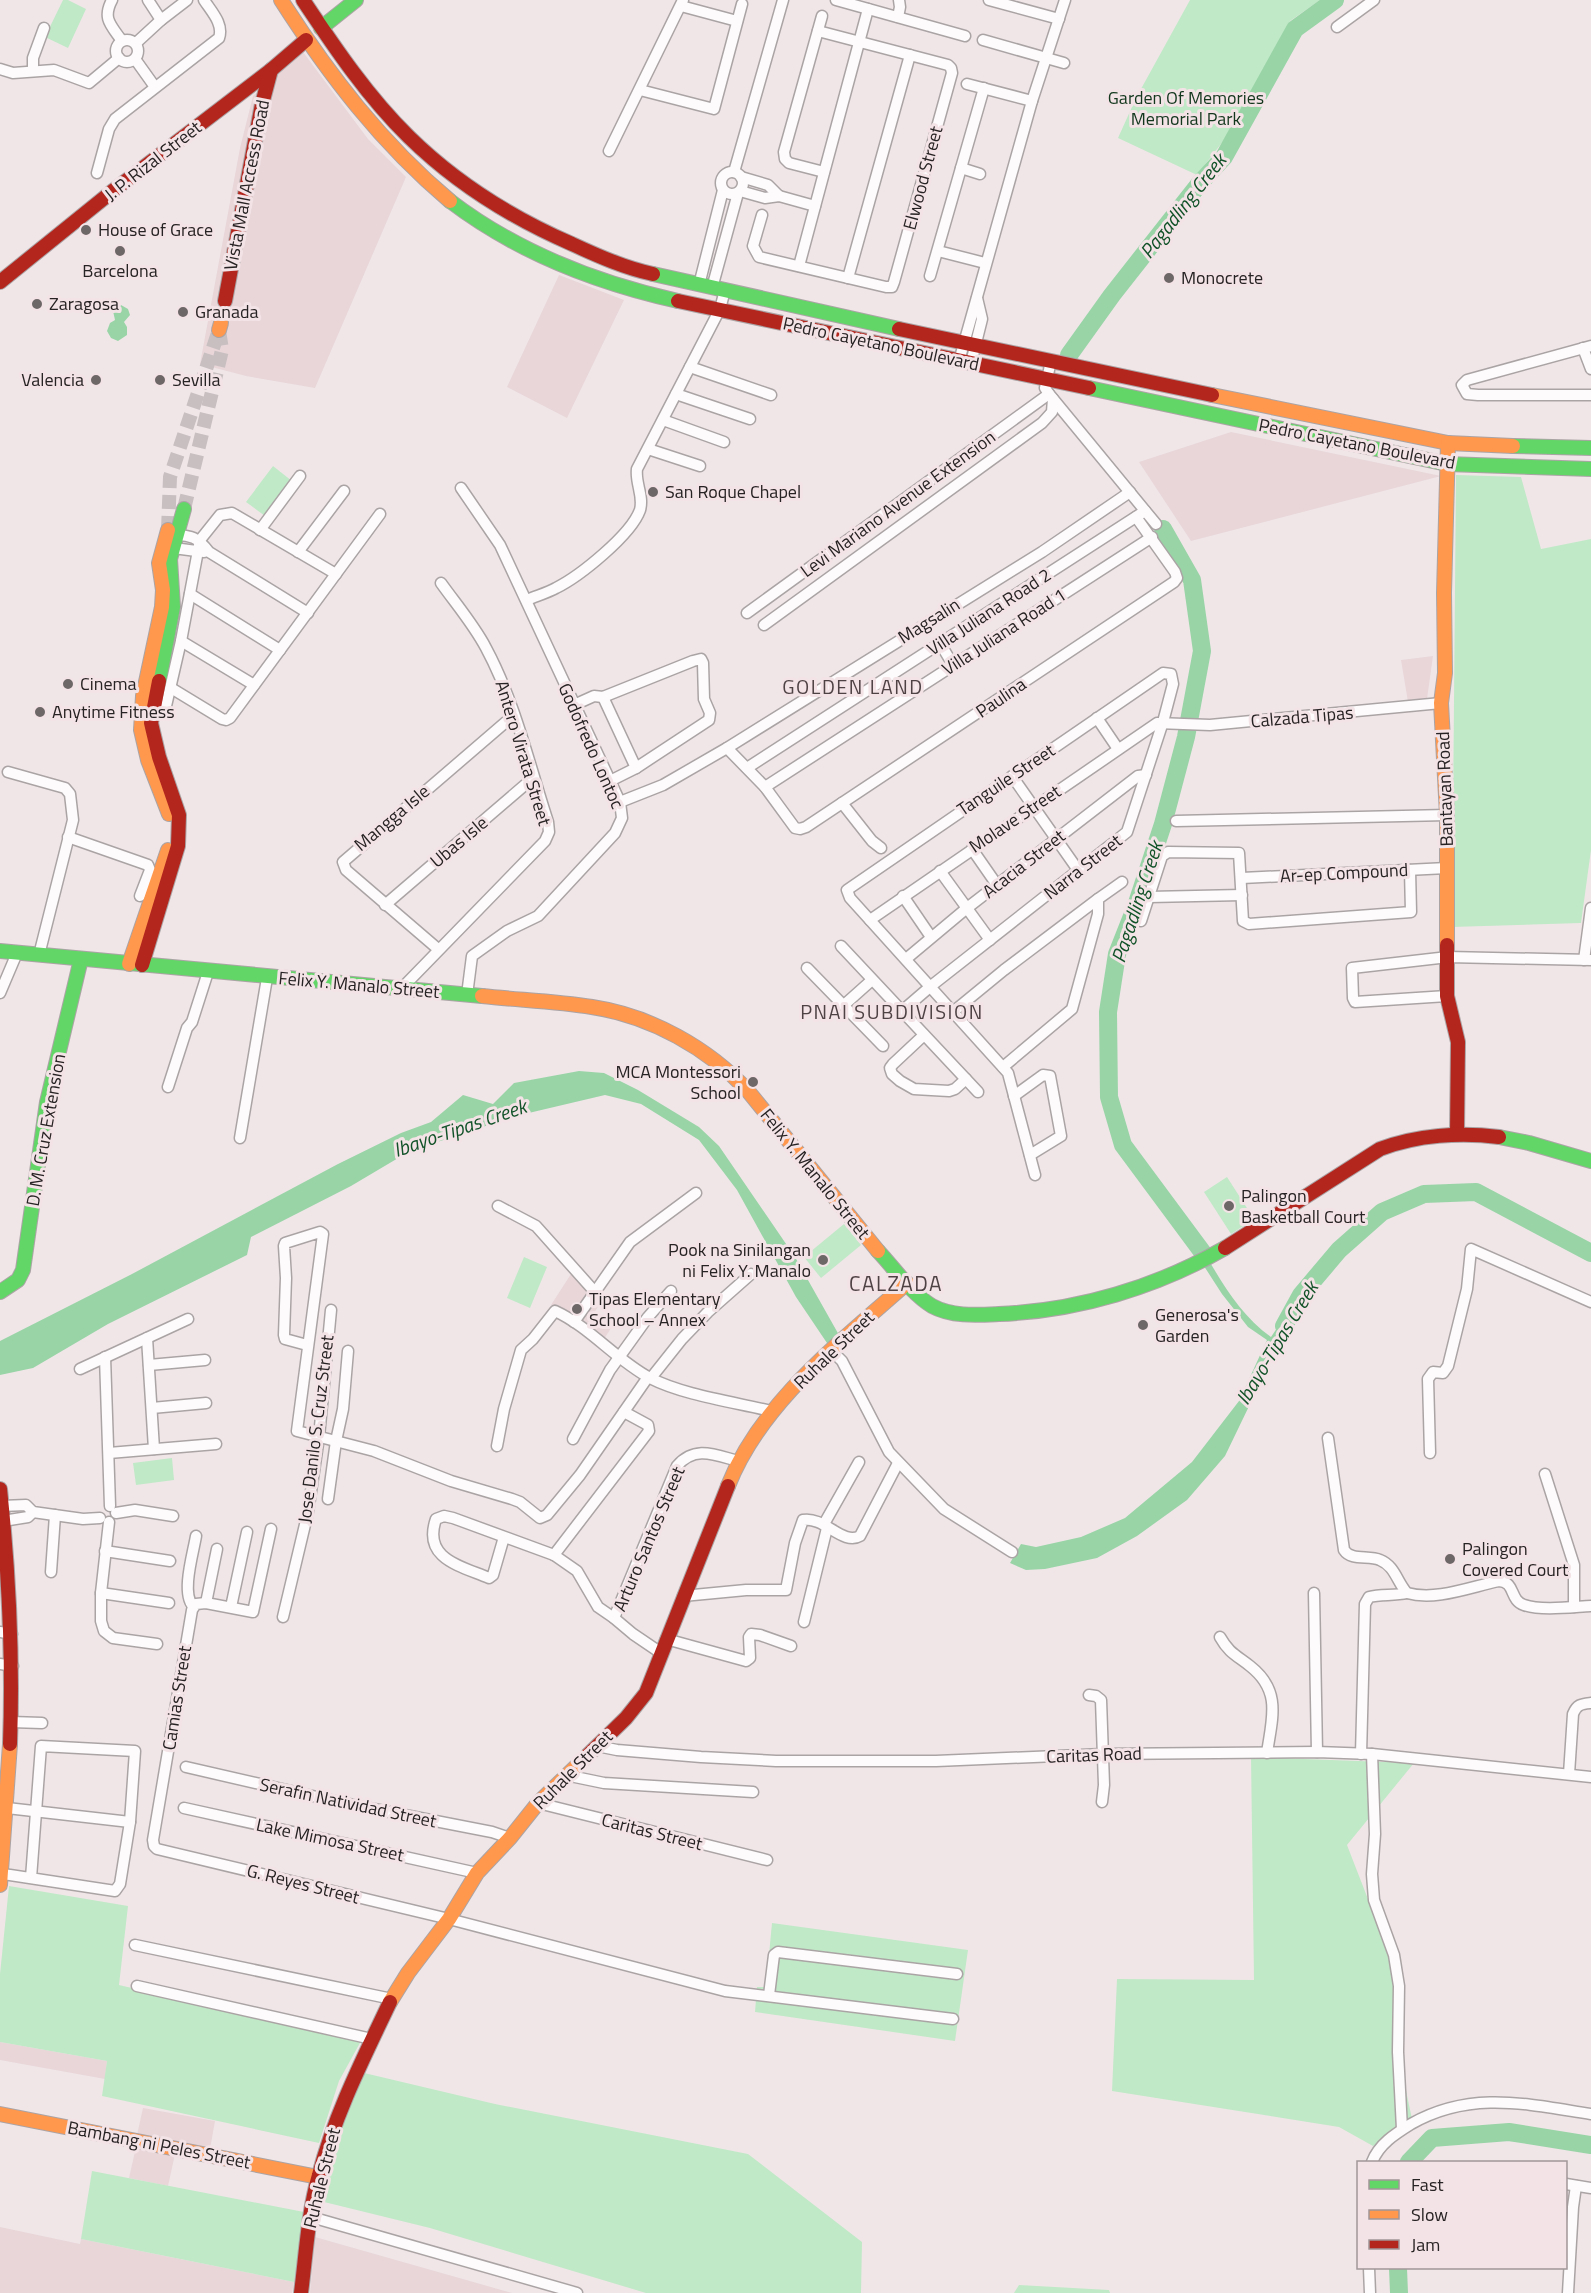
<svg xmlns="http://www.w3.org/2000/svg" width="1591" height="2293" viewBox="0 0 1591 2293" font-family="'Titillium Web',sans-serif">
  <rect width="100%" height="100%" fill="#f0e6e8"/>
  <g fill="#e8d6d9">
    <path d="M303,52L368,139L406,177L315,388L246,376L200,364L240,148L253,96Z"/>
    <path d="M559,275L624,300L567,418L507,387Z"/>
    <path d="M1231,432L1441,476L1191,541L1139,462Z"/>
    <path d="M1433,656L1427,699L1408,702L1401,660Z"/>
    <path d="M571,1274L605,1296L594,1313L613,1325L604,1339L551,1305Z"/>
    <path d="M0,2042L107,2061L105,2079L0,2060Z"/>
    <path d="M143,2108L215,2121L210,2149L137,2135Z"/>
    <path d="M136,2147L175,2154L168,2186L129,2178Z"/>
    <path d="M0,2227L80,2244L81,2239L294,2282L292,2293H0Z"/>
    <path d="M315,2237L512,2293H310Z"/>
  </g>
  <g fill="#c0e9c7">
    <path d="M63,0H68L86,9L68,48L45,37Z"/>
    <path d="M1190,0H1320L1290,21L1224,140L1197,175L1118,138L1136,98Z"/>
    <path d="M273,466L292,481L265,516L246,502Z"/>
    <path d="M1456,475L1521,477L1541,549L1591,539V850L1581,923L1452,927Z"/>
    <path d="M1227,1177L1254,1219L1231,1234L1204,1192Z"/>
    <path d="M844,1224L861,1245L821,1278L804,1257Z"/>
    <path d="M524,1257L547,1267L530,1308L507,1298Z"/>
    <path d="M172,1458L174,1480L136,1485L133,1463Z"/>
    <path d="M1251,1757L1414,1763L1347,1845L1392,1961L1398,2053L1412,2119L1373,2146L1339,2127L1112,2091L1117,1979L1254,1980Z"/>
    <path d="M9,1886L128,1906L119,1985L361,2041L339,2081L319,2143L102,2096L107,2061L0,2042V1974Z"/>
    <path d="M772,1923L968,1950L955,2041L755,2012L757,1987H766Z"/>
    <path d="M360,2072L495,2104L748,2154L862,2242L861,2293H646L430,2228L320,2201L338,2125Z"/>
    <path d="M92,2171L304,2212L294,2282L81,2239Z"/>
    <path d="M1019,2285L1109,2290L1110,2293H1014Z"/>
  </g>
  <g fill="#99d4a7">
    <path d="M121,305L128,309L130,315L124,322L127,327V335L118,341L111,338L107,331L110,323L115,320L113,311Z"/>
    <path d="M579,1071L604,1073L638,1090L699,1127L719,1146L795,1257L839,1335L829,1346L796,1297L737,1190L699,1140L641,1104L605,1095L516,1116L410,1151L351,1186L251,1237L247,1255L108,1324L33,1368L0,1375V1341L132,1274L338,1164L401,1133L431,1122L463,1095L493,1104L514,1083Z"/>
    <path d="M1208,1259C1225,1288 1243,1317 1271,1337L1293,1304L1300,1309L1278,1346L1225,1456L1187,1500L1137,1536L1097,1558L1045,1569L1026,1570L1010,1563L1021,1544L1036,1547L1081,1537L1125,1518L1192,1462L1239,1401L1267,1340L1248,1327L1222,1294L1202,1263Z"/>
  </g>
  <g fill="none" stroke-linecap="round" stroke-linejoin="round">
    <g stroke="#99d4a7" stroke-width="18">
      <path d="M1069,355L1112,295L1200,183L1224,157L1295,29L1335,0"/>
      <path d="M1163,529L1192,580L1202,651L1186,737L1163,824L1136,906L1117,954L1108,1012L1109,1097L1123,1145L1206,1257"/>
      <path d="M1284,1326L1301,1295L1339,1250L1382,1212L1424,1194L1476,1192L1591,1253"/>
      <path d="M1409,2162L1432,2138L1509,2132L1591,2145"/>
      <path d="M1398,2268L1399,2293"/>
    </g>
    <g stroke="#c8bfc1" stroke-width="14" stroke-dasharray="14 7" stroke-linecap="butt">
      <path d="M221,323L225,301"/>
      <path d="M184,509L222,350L219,330"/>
      <path d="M168,530L170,477L219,330"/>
    </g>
    <defs>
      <g id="street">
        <path d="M112,0C102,19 111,25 122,41"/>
        <path d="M148,0L161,20"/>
        <path d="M836,0L965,36"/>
        <path d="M989,0L1059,19"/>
        <path d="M681,6L737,21"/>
        <path d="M822,16L784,152L785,159L789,163L824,172"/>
        <path d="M898,17L900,7L899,0"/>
        <path d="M1337,27L1374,0"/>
        <path d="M983,40L1064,63"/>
        <circle cx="127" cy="51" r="11"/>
        <path d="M136,43L161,20L187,0"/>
        <path d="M135,59L155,87"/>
        <path d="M0,69L13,73L54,70L89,83L119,58"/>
        <path d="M33,70V58L44,28"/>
        <path d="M967,84L1032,101"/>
        <path d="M640,90L714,109L742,4"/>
        <path d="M609,151L683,0"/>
        <path d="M961,168L980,174"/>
        <circle cx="732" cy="183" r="11"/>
        <path d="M734,172L783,0"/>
        <path d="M97,173L109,129L115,119L219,38C224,24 211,11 204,0"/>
        <path d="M741,177L768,185L779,196"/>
        <path d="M740,191L765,198L779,196L815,206"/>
        <path d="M762,215L753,246L759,257L886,287H892L894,282L952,73L951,68L948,65L818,31"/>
        <path d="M938,251L985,263"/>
        <path d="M799,266L868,9"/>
        <path d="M930,276L984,88"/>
        <path d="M848,278L910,55"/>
        <path d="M699,285L723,190"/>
        <path d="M712,288L738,193"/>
        <path d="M1591,346L1467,380L1462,385L1467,394L1478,395H1591"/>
        <path d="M1583,348L1591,369"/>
        <path d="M959,361L1032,101L1065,0"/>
        <path d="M1051,361L1045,388L1049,394L1156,524"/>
        <path d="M971,363L982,319L977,298"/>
        <path d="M690,367L771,395"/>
        <path d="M676,394L750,419"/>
        <path d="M663,420L724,442"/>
        <path d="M648,449L700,466"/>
        <path d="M461,488L500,545L620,802L622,818L615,833L538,916L507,931L472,956L467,995"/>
        <path d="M260,530L300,476"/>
        <path d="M170,534C190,536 196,535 209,552L308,613"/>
        <path d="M166,547L204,552"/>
        <path d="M298,552L344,491"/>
        <path d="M190,594L280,650"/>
        <path d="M527,600C536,596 547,593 556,588C580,576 631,535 640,510C644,496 635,483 637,469L720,309L725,290"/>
        <path d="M747,613L1049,394"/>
        <path d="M764,625L1042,423L1052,412L1053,399"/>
        <path d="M181,641L254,685"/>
        <path d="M940,643L953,665"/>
        <path d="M171,688L222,719L226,720L230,718L380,514"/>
        <path d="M603,697L636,768"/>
        <path d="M574,705L594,696L603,697L693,661L701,659L703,663L704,699L710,713L709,720L636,768L610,781"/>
        <path d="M166,706L181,641L200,540L220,515L232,513L336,574"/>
        <path d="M1097,718L1118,749"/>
        <path d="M727,748L765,787L795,828L800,829L806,827L1174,582L1177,578L1175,572L1136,517"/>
        <path d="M747,768L1145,511"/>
        <path d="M8,772L65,788L70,794L73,820L39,955"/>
        <path d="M1012,776L1078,870"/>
        <path d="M765,787L1152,537"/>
        <path d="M620,802L663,785L727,748L1042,552L1130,492"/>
        <path d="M842,803L872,841L881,848"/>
        <path d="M1176,821L1447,815"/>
        <path d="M68,837L148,865L150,870L140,896"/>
        <path d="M972,849L997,885"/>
        <path d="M940,871L990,940"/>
        <path d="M1242,878L1447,868"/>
        <path d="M903,896L931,937"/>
        <path d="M1149,897L1242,895"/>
        <path d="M385,905L533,778"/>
        <path d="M870,920L1157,723L1210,725L1441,703"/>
        <path d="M1141,921L1162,856L1168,852L1239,853L1243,921L1249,924L1411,912L1410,870"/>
        <path d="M841,946L978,1092"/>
        <path d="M438,949L346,870L343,862L514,715"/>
        <path d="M906,959L967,908L1138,776L1146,775"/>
        <path d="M1584,960L1591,908"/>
        <path d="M807,968L883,1046"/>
        <path d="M402,988L545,841L549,832L548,822C529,764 515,702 486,648C474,625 456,604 441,583"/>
        <path d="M0,993L17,953"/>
        <path d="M1447,996L1355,1002L1353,998L1352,968L1448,957L1591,960"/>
        <path d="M844,1005L872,980"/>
        <path d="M902,1011L931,986L1127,832L1163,722L1173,684L1171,674L1163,673L847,890L850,898L1008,1073L1035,1175"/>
        <path d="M954,1011L1004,970L1098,899"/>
        <path d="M924,1035L893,1064L890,1068L892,1074L900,1081L914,1089L949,1091L955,1089L966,1079"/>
        <path d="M1003,1067L1072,1009L1098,914V899L1122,882"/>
        <path d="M168,1087L187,1028L192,1022L208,972"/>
        <path d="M1014,1096L1043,1075L1050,1076L1061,1136L1030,1155"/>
        <path d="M240,1138L267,978"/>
        <path d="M498,1206L536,1226L594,1291"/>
        <path d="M574,1322L630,1242L696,1193"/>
        <path d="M147,1338L154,1449"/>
        <path d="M307,1345L285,1339L284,1335L286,1278L284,1246L285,1243L320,1232L323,1234L297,1431L374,1451L451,1481L512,1499L520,1502L540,1518L547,1515L580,1475L648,1377"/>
        <path d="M832,1351L842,1361L889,1452L944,1509L1012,1552"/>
        <path d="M105,1357L110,1506"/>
        <path d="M149,1365L205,1360"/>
        <path d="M80,1369L188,1319"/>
        <path d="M651,1378L682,1339L708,1312L751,1274"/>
        <path d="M152,1408L206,1403"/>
        <path d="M1328,1438L1344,1550C1351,1561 1369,1555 1380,1560C1395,1566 1397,1582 1407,1593C1436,1601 1470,1587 1499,1581C1516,1582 1509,1600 1524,1605C1541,1611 1572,1607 1591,1606"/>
        <path d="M573,1439L610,1370L648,1317L671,1291"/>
        <path d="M497,1446L504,1409L521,1350L533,1339L555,1311C590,1327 616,1360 650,1378C683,1395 734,1402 771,1411"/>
        <path d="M109,1453L216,1444"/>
        <path d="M1430,1453L1428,1379L1433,1372L1443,1373L1448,1366L1467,1289L1471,1249L1591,1302"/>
        <path d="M1545,1474L1574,1565V1607"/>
        <path d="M328,1499L336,1441L343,1409L348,1351"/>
        <path d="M2,1506L26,1505L33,1512L83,1519L100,1518"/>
        <path d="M116,1513L135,1510L173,1516"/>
        <path d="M3,1521L28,1517L33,1512"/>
        <path d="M109,1522L101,1593V1621L104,1631L113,1638L157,1644"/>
        <path d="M824,1524L859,1462"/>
        <path d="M271,1529L253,1612L206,1603L196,1604L192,1610L153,1840L154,1846L157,1849L449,1919L725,1991L953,2019"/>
        <path d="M504,1537L493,1575L489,1578C461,1566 422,1559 436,1519L444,1516L453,1518L554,1555L577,1571L598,1607L614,1618"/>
        <path d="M105,1551L170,1561"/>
        <path d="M554,1555L649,1431L648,1425L624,1412"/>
        <path d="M51,1572L55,1515"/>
        <path d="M101,1593L169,1603"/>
        <path d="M1314,1593L1317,1752"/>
        <path d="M683,1596L746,1590H786L795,1543L803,1520C824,1516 843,1546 860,1536L898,1463"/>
        <path d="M206,1603L217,1549"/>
        <path d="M193,1606C181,1593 193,1554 196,1536"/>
        <path d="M231,1607L247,1532"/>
        <path d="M283,1617L308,1512L319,1437L331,1310"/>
        <path d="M804,1622L827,1528"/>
        <path d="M0,1632L12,1634"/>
        <path d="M1220,1637C1229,1653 1236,1655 1250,1666C1282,1691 1272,1718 1267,1753"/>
        <path d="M666,1639L746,1661L750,1658L749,1637L751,1634L760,1635L791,1646"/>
        <path d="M661,1653L633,1634L614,1618L677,1466C695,1445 715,1455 738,1461"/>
        <path d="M0,1664L13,1666"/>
        <path d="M1089,1695L1096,1696L1101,1700L1104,1785L1102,1802"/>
        <path d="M11,1722L42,1723"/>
        <path d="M597,1746L617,1750L701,1757L776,1761H936L1103,1754L1317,1752L1372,1754L1591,1777"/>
        <path d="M1361,1754L1365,1604L1369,1597C1381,1594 1394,1596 1407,1593"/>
        <path d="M1372,1754L1375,1834L1372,1874L1374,1900L1394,1955L1399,1986L1398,2052L1402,2129"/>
        <path d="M186,1767L343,1803L492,1832L510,1838"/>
        <path d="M568,1773L575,1777L604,1783L753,1792"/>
        <path d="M1569,1774L1573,1714C1577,1704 1582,1704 1591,1703"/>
        <path d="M538,1803L767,1860"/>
        <path d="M7,1808L130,1822"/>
        <path d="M184,1808L477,1873"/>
        <path d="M1,1874L10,1875L115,1891L120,1884L130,1822L135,1751L41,1746L31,1878"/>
        <path d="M135,1945L392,1999"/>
        <path d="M137,1986L372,2039"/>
        <path d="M769,1995L774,1955L778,1952L957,1974"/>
        <path d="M1372,2162C1379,2144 1395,2134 1411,2124C1471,2090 1526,2104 1591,2114"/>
        <path d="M1566,2184L1591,2188"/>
        <path d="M311,2217L577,2293"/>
        <path d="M1369,2268L1370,2293"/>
        <path d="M1568,2293L1573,2207L1576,2186"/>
      </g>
      <g id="fast">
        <path d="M321,28L356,0"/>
        <path d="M450,201C517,252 597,283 678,301"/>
        <path d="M653,274L899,329"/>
        <path d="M1089,388L1447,464L1591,469"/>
        <path d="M1513,446L1591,448"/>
        <path d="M159,681L173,607L170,559L184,509"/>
        <path d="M0,951L482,996"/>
        <path d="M1499,1137L1529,1143L1591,1161"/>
        <path d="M878,1251C895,1269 911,1293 932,1306C952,1317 978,1315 999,1314C1078,1311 1157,1287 1225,1248"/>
        <path d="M0,1292L18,1280L23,1270L47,1102L81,959"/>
      </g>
      <g id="slow">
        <path d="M281,0C329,75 382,144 450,201"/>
        <path d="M219,330L221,323"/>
        <path d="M1212,395L1448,443L1513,446"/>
        <path d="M168,530L159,563L163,590L162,607L143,696L141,730L148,760L169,814"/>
        <path d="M1447,945V815L1441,703L1445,673L1444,593L1448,443"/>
        <path d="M129,964L168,850"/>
        <path d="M482,996C518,1000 556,1001 592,1007C651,1016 708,1048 748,1091L878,1251"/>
        <path d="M728,1486C761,1402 841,1342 907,1283"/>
        <path d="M0,1885L10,1744"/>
        <path d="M390,2002L408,1973L449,1919L477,1873L510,1838L538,1803L587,1756"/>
        <path d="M0,2114L318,2177"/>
      </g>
      <g id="jam">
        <path d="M303,0C335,48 368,97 409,137C456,183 512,218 572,244C598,256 625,268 653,274"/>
        <path d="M0,282L114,190L271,70L306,40"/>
        <path d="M225,301L262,104L271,70"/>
        <path d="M678,301L1089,388"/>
        <path d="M899,329L1212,395"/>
        <path d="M1447,945V996L1458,1042L1457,1134"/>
        <path d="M142,965L178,846L179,815L159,757L151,723L159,681"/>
        <path d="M1225,1248L1380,1149C1417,1135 1460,1132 1499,1137"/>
        <path d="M0,1489C9,1574 13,1659 10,1744"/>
        <path d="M587,1756L626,1718L646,1693L728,1486"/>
        <path d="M301,2293C306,2254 308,2213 319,2175C335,2114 363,2059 390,2002"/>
      </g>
    </defs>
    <use href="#street" stroke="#aba4a5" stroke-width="13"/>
    <use href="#fast" stroke="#aba4a5" stroke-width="16"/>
    <use href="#slow" stroke="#aba4a5" stroke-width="16"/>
    <use href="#jam" stroke="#aba4a5" stroke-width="16"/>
    <use href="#street" stroke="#fdfbfc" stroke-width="10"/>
    <use href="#fast" stroke="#63d668" stroke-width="14"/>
    <use href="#slow" stroke="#ff974d" stroke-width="14"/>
    <use href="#jam" stroke="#b3261e" stroke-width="14"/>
  </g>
  <g fill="#6d6768" stroke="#f3e3e6" stroke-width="2">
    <circle cx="86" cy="230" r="6"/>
    <circle cx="120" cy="251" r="6"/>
    <circle cx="1169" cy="278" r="6"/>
    <circle cx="37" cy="304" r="6"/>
    <circle cx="183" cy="312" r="6"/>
    <circle cx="96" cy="380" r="6"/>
    <circle cx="160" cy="380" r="6"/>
    <circle cx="653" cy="492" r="6"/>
    <circle cx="68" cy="684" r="6"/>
    <circle cx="40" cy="712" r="6"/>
    <circle cx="753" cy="1082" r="6"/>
    <circle cx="1229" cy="1206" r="6"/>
    <circle cx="823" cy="1260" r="6"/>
    <circle cx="577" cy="1309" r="6"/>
    <circle cx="1143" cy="1325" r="6"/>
    <circle cx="1450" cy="1559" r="6"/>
  </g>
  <g text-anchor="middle" stroke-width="6" stroke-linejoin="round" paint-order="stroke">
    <g font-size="18" fill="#12371d" stroke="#f3e3e6">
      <text x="1186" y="104">Garden Of Memories<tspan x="1186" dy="21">Memorial Park</tspan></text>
    </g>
    <g font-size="18" fill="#272223" stroke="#f3e3e6">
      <text transform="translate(153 161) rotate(-38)" y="6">J. P. Rizal Street</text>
      <text transform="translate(923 178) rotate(-75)" y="6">Elwood Street</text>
      <text transform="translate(247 185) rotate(-79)" y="6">Vista Mall Access Road</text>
      <text transform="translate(881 344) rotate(12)" y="6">Pedro Cayetano Boulevard</text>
      <text transform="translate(1357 444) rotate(11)" y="6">Pedro Cayetano Boulevard</text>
      <text transform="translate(898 504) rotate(-36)" y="6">Levi Mariano Avenue Extension</text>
      <text transform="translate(989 612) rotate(-33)" y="6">Villa Juliana Road 2</text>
      <text transform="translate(929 621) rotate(-32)" y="6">Magsalin</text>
      <text transform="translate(1004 632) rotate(-33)" y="6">Villa Juliana Road 1</text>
      <text transform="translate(1001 698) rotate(-34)" y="6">Paulina</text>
      <text transform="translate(1302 717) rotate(-5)" y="6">Calzada Tipas</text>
      <text transform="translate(591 746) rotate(66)" y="6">Godofredo Lontoc</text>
      <text transform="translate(523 753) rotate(73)" y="6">Antero Virata Street</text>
      <text transform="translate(1006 780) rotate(-34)" y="6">Tanguile Street</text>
      <text transform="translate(1445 789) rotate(-92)" y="6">Bantayan Road</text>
      <text transform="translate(392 818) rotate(-40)" y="6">Mangga Isle</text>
      <text transform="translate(1015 819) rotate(-34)" y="6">Molave Street</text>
      <text transform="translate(459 842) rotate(-40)" y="6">Ubas Isle</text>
      <text transform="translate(1024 864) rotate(-38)" y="6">Acacia Street</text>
      <text transform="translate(1083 867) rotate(-38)" y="6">Narra Street</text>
      <text transform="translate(1344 873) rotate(-3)" y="6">Ar-ep Compound</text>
      <text transform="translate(359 985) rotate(5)" y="6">Felix Y. Manalo Street</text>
      <text transform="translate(46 1130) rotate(-80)" y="6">D. M. Cruz Extension</text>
      <text transform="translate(815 1174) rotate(51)" y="6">Felix Y. Manalo Street</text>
      <text transform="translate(834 1350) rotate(-44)" y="6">Ruhale Street</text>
      <text transform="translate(316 1429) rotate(-83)" y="6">Jose Danilo S. Cruz Street</text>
      <text transform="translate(649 1539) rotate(-67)" y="6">Arturo Santos Street</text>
      <text transform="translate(177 1698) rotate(-81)" y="6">Camias Street</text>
      <text transform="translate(1094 1755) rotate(-2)" y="6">Caritas Road</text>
      <text transform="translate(573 1770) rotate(-45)" y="6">Ruhale Street</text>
      <text transform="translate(348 1803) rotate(12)" y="6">Serafin Natividad Street</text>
      <text transform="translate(652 1832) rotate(14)" y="6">Caritas Street</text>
      <text transform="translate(330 1840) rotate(12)" y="6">Lake Mimosa Street</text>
      <text transform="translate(303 1884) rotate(14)" y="6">G. Reyes Street</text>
      <text transform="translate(159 2145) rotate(11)" y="6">Bambang ni Peles Street</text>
      <text transform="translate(322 2178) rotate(-76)" y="6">Ruhale Street</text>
    </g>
    <g font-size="18" fill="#272223" stroke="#f3e3e6" text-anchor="start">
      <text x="98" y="236">House of Grace</text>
      <text x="120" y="277" text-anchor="middle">Barcelona</text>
      <text x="1181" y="284">Monocrete</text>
      <text x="49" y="310">Zaragosa</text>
      <text x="195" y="318">Granada</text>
      <text x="84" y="386" text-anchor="end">Valencia</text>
      <text x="172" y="386">Sevilla</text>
      <text x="665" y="498">San Roque Chapel</text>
      <text x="80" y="690">Cinema</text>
      <text x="52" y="718">Anytime Fitness</text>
      <text x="741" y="1078" text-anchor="end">MCA Montessori<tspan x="741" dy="21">School</tspan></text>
      <text x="1241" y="1202">Palingon<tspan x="1241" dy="21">Basketball Court</tspan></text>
      <text x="811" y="1256" text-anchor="end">Pook na Sinilangan<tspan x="811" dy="21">ni Felix Y. Manalo</tspan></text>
      <text x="589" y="1305">Tipas Elementary<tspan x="589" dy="21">School – Annex</tspan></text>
      <text x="1155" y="1321">Generosa's<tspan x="1155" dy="21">Garden</tspan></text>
      <text x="1462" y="1555">Palingon<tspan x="1462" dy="21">Covered Court</tspan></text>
    </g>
    <g font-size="20" font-style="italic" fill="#115228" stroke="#f3e3e6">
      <text transform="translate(1183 206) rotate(-52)" y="7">Pagadling Creek</text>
      <text transform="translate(1137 902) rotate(-72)" y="7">Pagadling Creek</text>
      <text transform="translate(460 1128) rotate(-19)" y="7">Ibayo-Tipas Creek</text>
      <text transform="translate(1277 1343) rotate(-59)" y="7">Ibayo-Tipas Creek</text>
    </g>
    <g font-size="20" letter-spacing="1.5" fill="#4f4245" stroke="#f3e3e6">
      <text x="853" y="694">GOLDEN LAND</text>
      <text x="892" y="1019">PNAI SUBDIVISION</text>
    </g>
    <g font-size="21" letter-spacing="1.5" fill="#4f4245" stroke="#f3e3e6">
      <text x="896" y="1291">CALZADA</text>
    </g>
  </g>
  <rect x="1357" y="2161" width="210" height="108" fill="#f3e3e6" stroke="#a19698" stroke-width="1.5"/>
  <rect x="1369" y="2180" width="30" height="9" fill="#63d668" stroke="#a19698" stroke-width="1.5"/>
  <text x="1411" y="2191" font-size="18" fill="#272223">Fast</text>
  <rect x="1369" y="2210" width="30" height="9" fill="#ff974d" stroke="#a19698" stroke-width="1.5"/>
  <text x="1411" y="2221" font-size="18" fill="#272223">Slow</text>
  <rect x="1369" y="2240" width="30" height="9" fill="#b3261e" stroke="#a19698" stroke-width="1.5"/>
  <text x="1411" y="2251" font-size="18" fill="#272223">Jam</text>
</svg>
